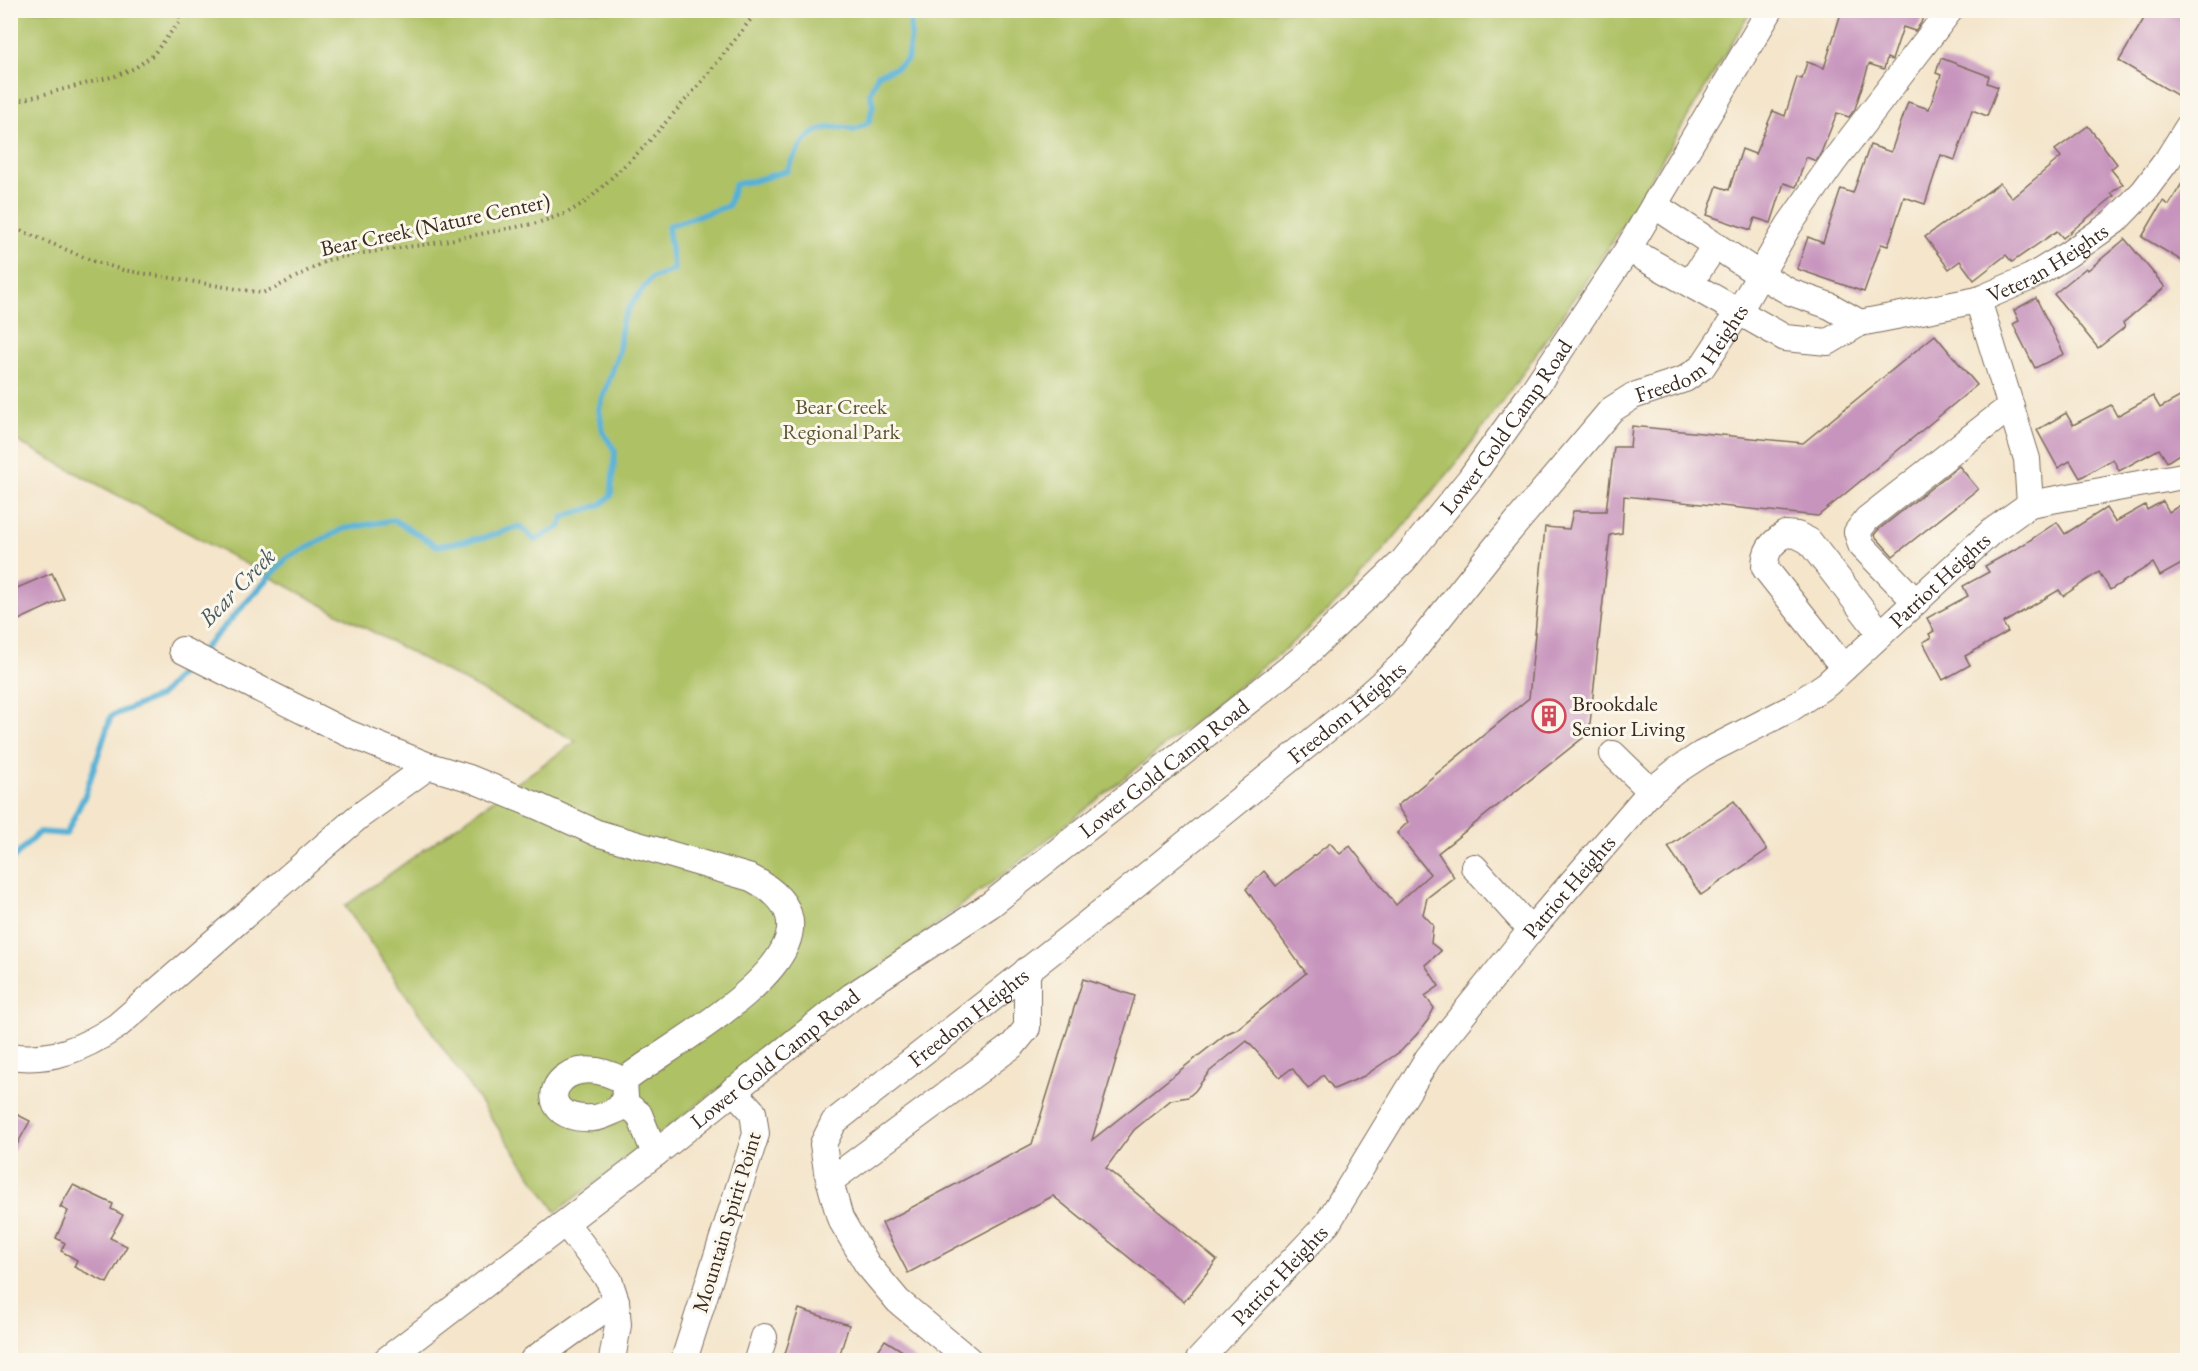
<svg xmlns="http://www.w3.org/2000/svg" width="2198" height="1371" viewBox="0 0 2198 1371" font-family="'EB Garamond',serif">
  <rect width="100%" height="100%" fill="#fbf7ec"/>
  <filter id="ink" filterUnits="userSpaceOnUse"><feTurbulence type="fractalNoise" baseFrequency=".0167" numOctaves="2"/><feDisplacementMap in="SourceGraphic" scale="12" xChannelSelector="R" yChannelSelector="G"/><feConvolveMatrix kernelMatrix="1 2 1 2 8 2 1 2 1" color-interpolation-filters="sRGB"/></filter>
  <filter id="wash" filterUnits="userSpaceOnUse"><feTurbulence type="fractalNoise" baseFrequency=".008" numOctaves="4" result="noise"/><feDisplacementMap in="SourceGraphic" scale="24" xChannelSelector="R" yChannelSelector="G"/><feGaussianBlur stdDeviation="1.35" result="paint"/><feColorMatrix in="noise" values="0 0 0 0 0 0 0 0 0 0 0 0 0 0 0 0 0 1.4 0 .05"/><feComposite in="paint" operator="in"/></filter>
  <g filter="url(#wash)">
    <rect width="100%" height="100%" fill="#f4e5cb"/>
    <path fill="#aec165" stroke="#747642" stroke-width="1.5" d="M10,11H1751L1617,235L1516,383L1455,465L1350,590L1283,651L1023,859L556,1212L345,906L576,741L11,438Z"/>
    <g fill="none" stroke-linecap="round" stroke-linejoin="round">
      <g stroke="#57b1d5" stroke-width="6">
        <path d="M200,653L287,558L343,529L394,520L437,546L487,537L520,526L535,540L561,526L563,517L600,505L611,496L615,451L603,432L599,409L619,351L622,321L632,303L652,278L674,270L668,226L728,206L735,184L753,181L787,171C801,139 818,119 855,130L869,122L873,105L870,93L878,74L896,68L907,60L911,35L910,10"/>
        <path d="M10,862L39,832L66,834L85,795L111,716L160,696L191,662"/>
      </g>
    </g>
    <g id="blocks">
      <g fill="#c794bd">
        <path d="M1842,10H1925L1921,23L1915,31L1903,27L1892,60L1887,58L1884,69L1869,64L1855,109L1849,117L1837,113L1821,153L1816,161L1806,157L1796,187L1784,183L1771,223L1755,218L1751,230L1707,215L1717,186L1729,190L1742,149L1755,154L1773,111L1785,116L1797,77L1802,79L1807,62L1824,68Z"/>
        <path d="M2149,10H2187V84L2180,97L2119,61Z"/>
        <path d="M1941,58L1989,76L1987,83L1998,87L1987,116L1972,110L1955,160L1941,155L1925,204L1904,197L1888,246L1881,244L1864,292L1797,269L1808,237L1823,243L1841,189L1853,193L1870,145L1891,152L1908,102L1929,109L1941,75L1936,73Z"/>
        <path d="M2088,126L2117,164L2111,169L2123,184L2111,193L2114,196L2063,238L2057,231L2012,262L2006,255L1974,280L1960,261L1949,269L1925,237L2000,183L2012,198L2061,157L2055,150Z"/>
        <path d="M2187,175V264L2142,237L2163,201L2169,205Z"/>
        <path d="M2125,239L2165,287L2123,323L2125,327L2098,348L2054,294L2086,268L2088,270Z"/>
        <path d="M2036,298L2064,354L2035,368L2013,324L2019,321L2014,310Z"/>
        <path d="M1935,335L1977,385L1818,516L1624,496L1622,533L1610,535L1589,733L1438,853L1454,877L1427,898L1423,914L1433,925L1431,943L1441,951L1425,965L1439,986L1425,996L1434,1008L1428,1020L1418,1033L1401,1051L1364,1076L1334,1089L1323,1075L1308,1089L1292,1068L1280,1077L1247,1041L1209,1072L1195,1091L1188,1097L1171,1100L1134,1130L1106,1168L1217,1260L1184,1302L1053,1196L908,1273L882,1223L1032,1144L1083,979L1135,996L1092,1140L1226,1034L1237,1029L1306,973L1246,889L1264,871L1276,886L1330,843L1340,854L1350,846L1396,905L1430,874L1397,833L1408,822L1397,806L1529,698L1545,527L1569,529L1573,511H1606L1614,447H1630L1632,426L1803,443Z"/>
        <path d="M2187,393V449L2167,462L2159,449L2119,471L2113,459L2080,478L2070,461L2058,468L2037,430L2066,413L2073,425L2111,405L2117,416L2153,396L2160,408Z"/>
        <path d="M1959,466L1978,489L1893,556L1874,535L1878,530Z"/>
        <path d="M2163,501L2169,512L2187,501V561L2160,576L2153,563L2110,590L2099,572L2063,596L2059,590L2003,623L2008,632L1965,656L1970,665L1943,680L1923,642L1931,638L1929,634L1934,631L1927,618L1968,596L1963,586L1989,572L1985,566L2021,546L2057,522L2065,534L2106,508L2115,522L2145,505L2147,510Z"/>
        <path d="M52,573L64,599L10,624V591Z"/>
        <path d="M1734,801L1767,850L1701,895L1668,847Z"/>
        <path d="M10,1111L30,1121L10,1157Z"/>
        <path d="M73,1185L113,1204L111,1209L123,1215L110,1238L127,1246L107,1283L74,1267L77,1260L61,1251L65,1243L56,1238L68,1211L60,1207Z"/>
        <path d="M799,1309L849,1325L838,1360H783Z"/>
        <path d="M885,1340L917,1360H872Z"/>
      </g>
    </g>
  </g>
  <g filter="url(#ink)">
    <use href="#blocks" fill-opacity="0" stroke="#7c6b5b" stroke-width="1.5"/>
    <g fill="none" stroke-linecap="round" stroke-linejoin="round">
      <defs>
        <g id="minor">
          <path d="M1654,205L1760,275L1790,292L1830,306L1860,323"/>
          <path id="s1" d="M1628,249L1785,338L1828,342L1860,323L1978,300L2031,277L2067,255L2115,221L2144,191L2168,159L2188,127"/>
          <path d="M1690,283L1715,246"/>
          <path d="M2030,504L2188,475"/>
          <path d="M1916,602L1861,545L1857,532L1867,519L2011,406"/>
          <path d="M182,650L345,732L429,766L469,778L535,805L597,833L751,878C875,941 669,1043 624,1081L625,1097L619,1109C611,1112 601,1118 593,1118C524,1122 555,1042 624,1081"/>
          <path d="M1844,668L1765,568C1765,550 1771,544 1785,534L1797,535L1809,541L1881,634"/>
          <path d="M1613,754L1651,791"/>
          <path d="M1474,867L1531,930"/>
          <path d="M10,1056C51,1062 83,1049 117,1026L358,817L429,766"/>
          <path d="M623,1102L639,1114L655,1154"/>
          <path d="M830,1181L1013,1045L1027,1028V970"/>
          <path id="s2" d="M386,1360L655,1154L852,996L990,905L1300,660L1403,561L1470,479L1533,391L1628,249L1770,10"/>
          <path d="M533,1360L616,1301L609,1280L566,1224"/>
          <path d="M612,1360L618,1325L616,1301"/>
          <path d="M684,1360L756,1134L753,1112L733,1090"/>
          <path d="M757,1360L764,1337"/>
          <path id="s3" d="M969,1360L898,1301L867,1264L840,1218L827,1171L823,1144L834,1122L1083,927L1364,699L1401,666L1495,548L1611,410L1633,396L1685,379L1702,367L1739,311L1789,225L1834,161L1950,10"/>
          <path id="s4" d="M1199,1360L1327,1224L1428,1058L1531,930L1651,791L1676,771L1702,754L1790,709L1827,684L1991,532L2030,504L2027,459L1978,300"/>
        </g>
      </defs>
      <use href="#minor" stroke="#7c6b5b" stroke-width="28"/>
      <g stroke="#7c6b5b" stroke-width="4" stroke-dasharray="1.5 4.5" stroke-linecap="butt">
        <path d="M10,103L115,76L135,68L153,55L179,22L181,10"/>
        <path d="M10,226L93,261L123,270L262,293L275,288L328,260L356,254L429,244L537,223L567,213L587,201L643,148L705,78L758,10"/>
      </g>
      <use href="#minor" stroke="#fff" stroke-width="26"/>
    </g>
  </g>
  <defs>
    <symbol id="building-ring" viewBox="-11 -11 22 22"><circle r="9.5" fill="#fbf7ec" stroke="#d1495b" stroke-width="1.5"/><path d="M-4-6H4V6H1V3H-1V6H-4ZM-2.5-4.3h1.7v1.8h-1.7ZM.8-4.3h1.7v1.8H.8ZM-2.5-1h1.7V.8h-1.7ZM.8-1h1.7V.8H.8Z" fill="#d1495b"/></symbol>
  </defs>
  <g fill-rule="evenodd">
    <use href="#building-ring" x="1530" y="697" width="38" height="38"/>
  </g>
  <g text-anchor="middle" stroke-width="6" stroke-linejoin="round" paint-order="stroke">
    <g font-size="22" fill="#3b2a1e" stroke="#fbf7ec">
      <text transform="translate(435 224) rotate(-12)" y="8">Bear Creek (Nature Center)</text>
      <text dy="8" stroke="none"><textPath href="#s1" startOffset="460">Veteran Heights</textPath></text>
      <text dy="8" stroke="none"><textPath href="#s3" startOffset="1455">Freedom Heights</textPath></text>
      <text dy="8" stroke="none"><textPath href="#s2" startOffset="1464">Lower Gold Camp Road</textPath></text>
      <text dy="8" stroke="none"><textPath href="#s4" startOffset="1089">Patriot Heights</textPath></text>
      <text dy="8" stroke="none"><textPath href="#s3" startOffset="951">Freedom Heights</textPath></text>
      <text dy="8" stroke="none"><textPath href="#s2" startOffset="978">Lower Gold Camp Road</textPath></text>
      <text dy="8" stroke="none"><textPath href="#s4" startOffset="603">Patriot Heights</textPath></text>
      <text dy="8" stroke="none"><textPath href="#s3" startOffset="465">Freedom Heights</textPath></text>
      <text dy="8" stroke="none"><textPath href="#s2" startOffset="492">Lower Gold Camp Road</textPath></text>
      <text transform="translate(726 1222) rotate(-73)" y="8">Mountain Spirit Point</text>
      <text dy="8" stroke="none"><textPath href="#s4" startOffset="117">Patriot Heights</textPath></text>
    </g>
    <g font-size="22" fill="#5e5733" stroke="#fbf7ec">
      <text x="841" y="414">Bear Creek<tspan x="841" dy="25">Regional Park</tspan></text>
    </g>
    <g font-size="22" fill="#3b2a1e" stroke="#fbf7ec" text-anchor="start">
      <text x="1572" y="711">Brookdale<tspan x="1572" dy="25">Senior Living</tspan></text>
    </g>
    <g font-size="24" font-style="italic" fill="#45595e" stroke="#fbf7ec">
      <text transform="translate(237 587) rotate(-46)" y="8">Bear Creek</text>
    </g>
  </g>
  <rect width="2198" height="1371" fill="none" stroke="#fbf7ec" stroke-width="36"/>
</svg>
